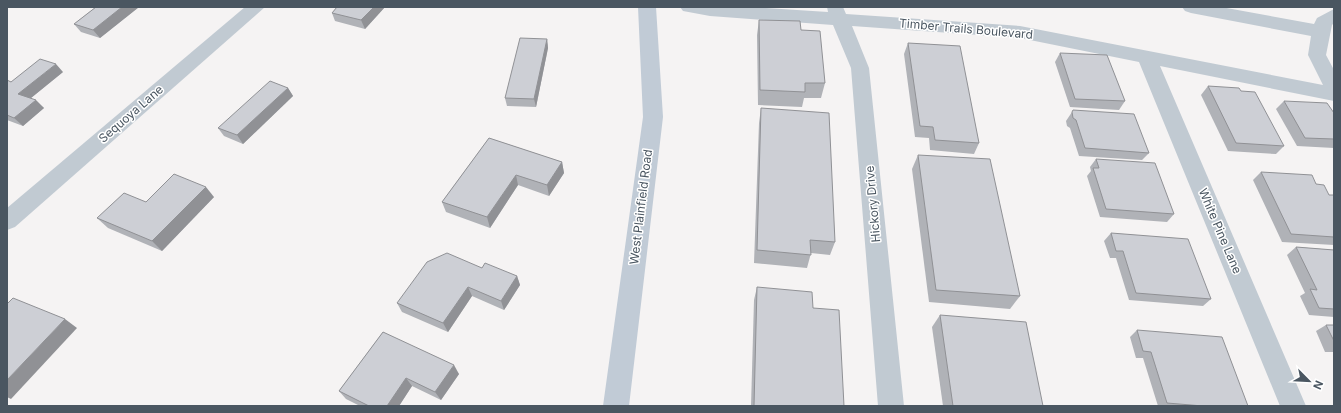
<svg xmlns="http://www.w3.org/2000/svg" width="1341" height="413" viewBox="0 0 1341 413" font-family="Inter,sans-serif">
  <rect width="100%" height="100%" fill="#f5f3f3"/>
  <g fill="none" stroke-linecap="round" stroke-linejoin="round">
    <g fill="#c1cad2" fill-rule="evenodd">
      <path d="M245,7H265L15,227L7,230V208Z"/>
      <path d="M680,7H750L828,12L827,7H843L846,14L1020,26L1323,85L1308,55L1311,36L1191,13L1185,11L1182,7H1221L1314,24L1317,18L1334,9V23L1332,25L1326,55L1334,70V101L1160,66L1306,406H1280L1139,62L1020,38L852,26L869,68L904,406H878L851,68L833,25L710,16L683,11Z"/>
    </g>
    <path fill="#c1cbd6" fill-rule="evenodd" d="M638,7H656L663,117L629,406H603L643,117Z"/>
  </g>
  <g fill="#b0b2b7">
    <path d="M96,7H139L100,38L81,32L74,24Z"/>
    <path d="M337,7H385L365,29L335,21L332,13Z"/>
    <path d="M759,20L801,30L825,83L821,98H804L802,107L758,105L757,35Z"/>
    <path d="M547,39L548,48L536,107L507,106L505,98Z"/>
    <path d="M908,43L979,143L974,154L930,150L929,138L915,137L904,54Z"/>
    <path d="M1060,53L1125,101L1119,110L1070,107L1055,62Z"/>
    <path d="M63,72L31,98L44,108L23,126L7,120V80L11,82Z"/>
    <path d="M1208,86L1241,91L1284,146L1276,154L1228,151L1201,95Z"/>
    <path d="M288,88L293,96L243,144L224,136L218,128Z"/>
    <path d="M1284,101L1334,113V148L1297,146L1276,109Z"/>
    <path d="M761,108L835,242L830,255L811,253L807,268L754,263L759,123Z"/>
    <path d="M1072,112L1149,153L1142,160L1079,156L1070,128L1067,126L1066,121Z"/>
    <path d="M489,138L562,162L564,173L549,196L518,185L490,228L446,212L442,202Z"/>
    <path d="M918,155L1020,296L1010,309L929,302L912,169Z"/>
    <path d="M1096,159L1174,214L1167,222L1100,217L1087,176L1091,171L1090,167Z"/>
    <path d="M1261,172L1316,184L1329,195H1334V245L1282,242L1253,180Z"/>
    <path d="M214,197L162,251L108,228L97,218L146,202Z"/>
    <path d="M1111,233L1211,299L1203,306L1129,300L1116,258H1110L1104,241Z"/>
    <path d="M1296,247L1334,250V317L1309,315L1300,296L1305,293L1287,255Z"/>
    <path d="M482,268L517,276L520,285L504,310L472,296L448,332L402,312L397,303Z"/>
    <path d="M757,287L813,308L844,406H751L754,300Z"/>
    <path d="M940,315L1043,406H943L932,327Z"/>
    <path d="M1326,325H1334V354L1333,352H1325L1316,331Z"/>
    <path d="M1137,330L1248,406H1158L1143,358H1136L1130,337Z"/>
    <path d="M383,332L459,374L441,400L412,386L399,406H360L346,399L339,391Z"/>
  </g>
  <g fill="#909195">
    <path d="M122,7H139L100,38L93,30Z"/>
    <path d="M374,7H385L365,29L361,20Z"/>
    <path d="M547,39L548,48L536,107L534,99Z"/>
    <path d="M56,64L63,72L26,102L18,94Z"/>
    <path d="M288,88L293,96L243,144L237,135Z"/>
    <path d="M36,100L44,108L23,126L14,118Z"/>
    <path d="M562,162L564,173L549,196L547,185Z"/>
    <path d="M516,175L518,185L490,228L487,217Z"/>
    <path d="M206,187L214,197L162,251L152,241Z"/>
    <path d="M517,276L520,285L504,310L501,301Z"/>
    <path d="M468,287L472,296L448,332L443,323Z"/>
    <path d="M65,319L77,328L11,399L7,397V380Z"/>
    <path d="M454,365L459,374L441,400L435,392Z"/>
    <path d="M406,378L412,386L399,406H387Z"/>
  </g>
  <g fill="#cdcfd5" stroke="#909195">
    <path d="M96,7H122L93,30L74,24Z"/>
    <path d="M337,7H374L361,20L332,13Z"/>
    <path d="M759,20L800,21L801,30L820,31L825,83H805V92L760,90Z"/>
    <path d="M520,38L547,39L534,99L505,98Z"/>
    <path d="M908,43L960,46L979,143L935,140L933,127L920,126Z"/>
    <path d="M1060,53L1107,55L1125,101L1075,99Z"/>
    <path d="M40,59L56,64L18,94L36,100L14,118L7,115V80L11,82Z"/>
    <path d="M270,81L288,88L237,135L218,128Z"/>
    <path d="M1208,86L1239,88L1241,91L1255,92L1284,146L1236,143Z"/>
    <path d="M1284,101L1327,103L1334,113V139L1305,138Z"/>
    <path d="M761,108L829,113L835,242L810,240L811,255L757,250Z"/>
    <path d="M1073,110L1134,114L1149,153L1085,148L1076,120L1073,118L1072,112Z"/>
    <path d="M489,138L562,162L547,185L516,175L487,217L442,202Z"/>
    <path d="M918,155L990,159L1020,296L936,290Z"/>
    <path d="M1096,159L1155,163L1174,214L1106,209L1093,168H1099Z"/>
    <path d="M1261,172L1312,175L1316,184L1324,185L1329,195H1334V237L1291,234Z"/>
    <path d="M174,174L206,187L152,241L97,218L124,193L146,202Z"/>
    <path d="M1111,233L1188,239L1211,299L1136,293L1123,251H1116Z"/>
    <path d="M1296,247L1334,250V309L1319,308L1310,289L1317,290Z"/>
    <path d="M447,253L482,268L485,263L517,276L501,301L468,287L443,323L397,303L427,262Z"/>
    <path d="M757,287L812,292L813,308L839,310L844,406H754Z"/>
    <path d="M13,298L65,319L7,380V304Z"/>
    <path d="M940,315L1026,322L1043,406H953Z"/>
    <path d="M1326,325H1334V341Z"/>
    <path d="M1137,330L1222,337L1248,406H1203L1167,403L1151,352L1143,351Z"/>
    <path d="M383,332L454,365L435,392L406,378L387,406H369L339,391Z"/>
  </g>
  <g text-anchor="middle" stroke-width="3" stroke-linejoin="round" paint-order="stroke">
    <g font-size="12" fill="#4a5661" stroke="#fff">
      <text transform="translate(966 29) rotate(5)" y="4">Timber Trails Boulevard</text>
      <text transform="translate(131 114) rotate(-41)" y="4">Sequoya Lane</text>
      <text transform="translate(873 204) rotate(-95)" y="4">Hickory Drive</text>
      <text transform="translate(641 207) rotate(-83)" y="4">West Plainfield Road</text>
      <text transform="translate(1220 231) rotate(67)" y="4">White Pine Lane</text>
    </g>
  </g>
  <rect width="1341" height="413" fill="none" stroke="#4a5661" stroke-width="16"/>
  <g transform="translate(1309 381) rotate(114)" stroke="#ffffff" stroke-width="3" paint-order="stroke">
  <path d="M0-3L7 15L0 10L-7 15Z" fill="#4a5661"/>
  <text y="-6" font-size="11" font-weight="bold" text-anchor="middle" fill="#4a5661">N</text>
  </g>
</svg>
